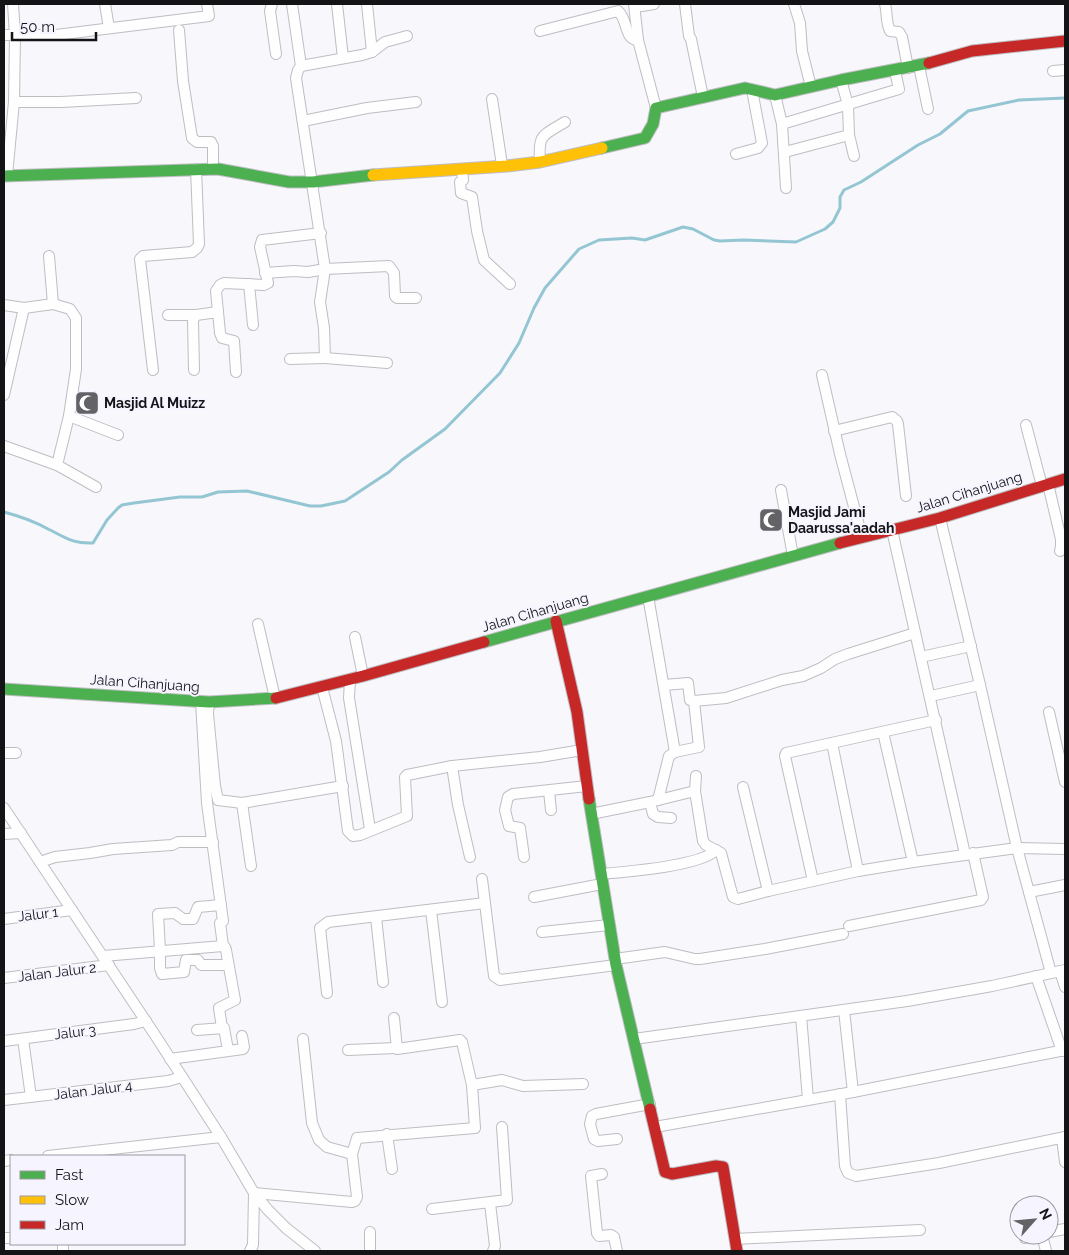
<svg xmlns="http://www.w3.org/2000/svg" width="1069" height="1255" viewBox="0 0 1069 1255" font-family="Raleway,sans-serif">
  <rect width="100%" height="100%" fill="#f7f7fc"/>
  <g fill="none" stroke-linecap="round" stroke-linejoin="round">
    <path stroke="#93c6d2" stroke-width="3" d="M4,512C19,516 34,521 48,529C65,537 72,544 93,543L107,520L118,508L122,505L134,503L180,497H202L218,492L247,491L310,506H321L345,501L389,472L402,460L445,429L500,373L519,343L534,308L545,288L579,249L599,240L632,238L645,240L683,227L693,229L714,240L720,241L743,240L796,242L825,229L833,222L840,208V197L844,190L861,182L918,145L940,134L968,111L1019,100L1065,98"/>
    <defs>
      <g id="street">
        <path d="M13,4L15,35H56L209,16L207,4"/>
        <path d="M105,4L109,28"/>
        <path d="M272,4L270,11L276,54"/>
        <path d="M337,4L343,58"/>
        <path d="M367,4L372,52"/>
        <path d="M634,4L638,40L656,108"/>
        <path d="M685,4L689,36L691,39L703,97"/>
        <path d="M794,4L800,23L802,51L811,87"/>
        <path d="M885,4C888,15 885,20 890,31L899,32L902,37L908,68"/>
        <path d="M635,7L654,4"/>
        <path d="M179,30L183,81L192,138L197,142H211L213,146V169"/>
        <path d="M540,31L618,11C628,19 624,40 638,40"/>
        <path d="M4,35H15L14,102L7,175"/>
        <path d="M301,66L362,55L372,52L385,42L407,36"/>
        <path d="M919,66L928,109"/>
        <path d="M1053,71L1065,70"/>
        <path d="M841,80L848,105L849,135L854,156"/>
        <path d="M775,95L782,124L786,188"/>
        <path d="M492,99L502,165"/>
        <path d="M14,102H61L136,98"/>
        <path d="M303,121L367,108L416,102"/>
        <path d="M782,124L899,89L895,71"/>
        <path d="M785,152L849,135"/>
        <path d="M736,154L758,148L762,143L752,90"/>
        <path d="M540,162C538,134 542,136 565,122"/>
        <path d="M462,170L463,180L460,182L461,193L472,197L477,231L484,260L510,284"/>
        <path d="M49,256L53,304"/>
        <path d="M265,273L294,271L308,272L325,269L389,266L394,273L395,296L397,298H416"/>
        <path d="M249,284L253,325"/>
        <path d="M4,305L24,308L53,304L70,309L76,318V369L69,416L57,465"/>
        <path d="M168,315H196"/>
        <path d="M325,358L387,363"/>
        <path d="M290,359L325,358L324,328L320,302L325,269L296,78L298,70L301,66L292,4"/>
        <path d="M153,370L140,259L143,256L192,252L197,248L199,244L196,169"/>
        <path d="M194,370L193,320L196,315L218,312"/>
        <path d="M236,372L234,341L222,338L220,333L216,291L220,285L224,283L264,285L268,283L260,247L262,240L321,233"/>
        <path d="M822,375L840,454L862,537"/>
        <path d="M4,395L24,308"/>
        <path d="M69,416L118,435"/>
        <path d="M1026,425L1042,486"/>
        <path d="M834,431L892,417L897,421L898,424L906,496"/>
        <path d="M4,446L57,465L96,487"/>
        <path d="M1048,484L1061,539V547L1060,551"/>
        <path d="M781,490L793,556"/>
        <path d="M940,518L980,685L1017,848L1051,973"/>
        <path d="M892,530L965,854"/>
        <path d="M648,596L675,752L699,747L694,701L690,700L688,683L664,685"/>
        <path d="M258,624L275,698"/>
        <path d="M355,637L363,676"/>
        <path d="M921,657L971,646"/>
        <path d="M350,680L349,698L370,829"/>
        <path d="M322,687L336,741L348,831L353,836L360,835L407,816L405,777L407,775L452,766L540,757L582,750"/>
        <path d="M931,696L980,685"/>
        <path d="M694,701L726,698L782,680L803,676L821,668L835,659L848,654L915,633"/>
        <path d="M201,702L207,803L223,921L220,923L223,946L225,947L226,950L235,1000L219,1008L222,1028"/>
        <path d="M209,702L208,714L215,786L218,800L242,803L343,786"/>
        <path d="M1049,712L1065,782"/>
        <path d="M883,732L913,862"/>
        <path d="M832,743L858,871"/>
        <path d="M4,753H16"/>
        <path d="M452,766L458,805L470,857"/>
        <path d="M696,776L695,791L703,841L706,845L721,853L733,897L738,899L768,891L858,871L913,862L1017,848L1065,849"/>
        <path d="M743,787L768,891"/>
        <path d="M549,791L551,810"/>
        <path d="M658,800L669,756L675,752"/>
        <path d="M650,802L653,814L658,817L671,818"/>
        <path d="M242,803L251,866"/>
        <path d="M4,808L155,1035L221,1137L254,1193L268,1210L286,1228L315,1251"/>
        <path d="M591,814L650,802L695,791"/>
        <path d="M4,834L21,833"/>
        <path d="M524,857L520,828L509,826L505,810L508,797L513,794L587,786"/>
        <path d="M40,862L55,857L90,853L113,849L172,845L178,842H213"/>
        <path d="M601,874C625,872 701,866 716,850"/>
        <path d="M482,879L494,976L500,980L616,965"/>
        <path d="M813,881L785,756L786,753L936,720"/>
        <path d="M1029,892L1065,885"/>
        <path d="M534,897L602,884"/>
        <path d="M221,905L198,907L193,919H183L175,913L158,914L160,950V968L162,974L184,972L186,960H198L201,965H228"/>
        <path d="M431,910L442,1002"/>
        <path d="M376,917L383,982"/>
        <path d="M4,919L72,910"/>
        <path d="M849,926L981,900L983,897L973,853"/>
        <path d="M542,932L609,925"/>
        <path d="M103,956L223,946"/>
        <path d="M615,959L665,952L695,959H700L765,949L843,934"/>
        <path d="M1060,971L1065,987"/>
        <path d="M1036,976L1062,1051"/>
        <path d="M4,978L109,965"/>
        <path d="M327,993L320,928L328,922L485,903"/>
        <path d="M844,1010L853,1092"/>
        <path d="M801,1016L808,1099"/>
        <path d="M197,1030L224,1028L228,1050"/>
        <path d="M23,1039L31,1097"/>
        <path d="M303,1039L312,1123L319,1140L327,1147L352,1154"/>
        <path d="M634,1039L907,1001L992,986L1065,970"/>
        <path d="M4,1041L134,1024L146,1021"/>
        <path d="M348,1050L396,1048"/>
        <path d="M170,1059L243,1049L244,1047L242,1036"/>
        <path d="M472,1085L502,1080L523,1086L583,1084"/>
        <path d="M840,1094L845,1166L848,1173L856,1176L939,1163L1065,1137"/>
        <path d="M4,1100L168,1081L182,1077"/>
        <path d="M655,1127L853,1092L1065,1050"/>
        <path d="M387,1134L392,1169"/>
        <path d="M1062,1138L1065,1162"/>
        <path d="M617,1139L598,1141L594,1139L590,1124L592,1116L596,1114L650,1104"/>
        <path d="M48,1156L221,1137"/>
        <path d="M4,1161L11,1160"/>
        <path d="M602,1174L591,1176L597,1233L599,1236L611,1235L614,1237L617,1251"/>
        <path d="M254,1193L352,1202L355,1201L357,1197L352,1154L357,1138L475,1128L472,1085L462,1042L460,1040L397,1049L394,1018"/>
        <path d="M490,1203L495,1246L493,1251"/>
        <path d="M432,1209L507,1200L502,1127"/>
        <path d="M370,1232V1251"/>
        <path d="M1049,1232L1065,1229"/>
        <path d="M1042,1235L1046,1251"/>
        <path d="M4,1238H11"/>
        <path d="M1025,1238L1037,1235"/>
        <path d="M735,1239L920,1230"/>
        <path d="M63,1251V1244"/>
        <path d="M250,1251L253,1245L254,1193"/>
      </g>
      <g id="fast">
        <path d="M602,148L645,138L653,124L656,108L745,88L775,95L841,80L929,63"/>
        <path d="M4,176L218,169L289,182H313L373,175"/>
        <path d="M484,642L840,543"/>
        <path d="M4,689L209,702L276,698"/>
        <path d="M589,799L616,965L650,1109"/>
      </g>
      <path id="slow" d="M373,175L507,166L540,162L602,148"/>
      <g id="jam">
        <path d="M929,63L972,51L1065,41"/>
        <path d="M840,543L940,518L1065,479"/>
        <path d="M556,621L577,712L589,799"/>
        <path d="M276,698L363,676L484,642"/>
        <path d="M650,1109L665,1172L672,1174L716,1166L723,1167L737,1251"/>
      </g>
    </defs>
    <use href="#street" stroke="#bebec2" stroke-width="12"/>
    <use href="#fast" stroke="#bebec2" stroke-width="13"/>
    <use href="#slow" stroke="#bebec2" stroke-width="13"/>
    <use href="#jam" stroke="#bebec2" stroke-width="13"/>
    <use href="#street" stroke="#fefeff" stroke-width="10"/>
    <use href="#fast" stroke="#4caf50" stroke-width="11"/>
    <use href="#slow" stroke="#ffc107" stroke-width="11"/>
    <use href="#jam" stroke="#c62828" stroke-width="11"/>
  </g>
  <defs>
    <symbol id="mosque-square" viewBox="-11 -11 22 22"><rect x="-9" y="-9" width="18" height="18" rx="4" fill="#636367" stroke="#f5f4ff"/><path d="M3.5-4.9A6 6 0 1 0 3.5 4.9A5 5 0 1 1 3.5-4.9Z" fill="#fff"/></symbol>
  </defs>
  <g fill-rule="evenodd">
    <use href="#mosque-square" x="73" y="389" width="28" height="28"/>
    <use href="#mosque-square" x="757" y="506" width="28" height="28"/>
  </g>
  <g text-anchor="middle" stroke-width="4" stroke-linejoin="round" paint-order="stroke">
    <g font-size="14" font-weight="bold" fill="#141417" stroke="#f5f4ff" text-anchor="start">
      <text x="104" y="408">Masjid Al Muizz</text>
      <text x="788" y="517">Masjid Jami<tspan x="788" dy="16">Daarussa'aadah</tspan></text>
    </g>
    <g font-size="14" fill="#141417" stroke="#f5f4ff">
      <text transform="translate(969 492) rotate(-17)" y="5">Jalan Cihanjuang</text>
      <text transform="translate(535 612) rotate(-16)" y="5">Jalan Cihanjuang</text>
      <text transform="translate(145 683) rotate(4)" y="5">Jalan Cihanjuang</text>
      <text transform="translate(38 914) rotate(-7)" y="5">Jalur 1</text>
      <text transform="translate(57 972) rotate(-7)" y="5">Jalan Jalur 2</text>
      <text transform="translate(75 1032) rotate(-7)" y="5">Jalur 3</text>
      <text transform="translate(93 1090) rotate(-7)" y="5">Jalan Jalur 4</text>
    </g>
  </g>
  <rect width="1069" height="1255" fill="none" stroke="#141417" stroke-width="10"/>
  <rect x="10" y="1155" width="175" height="90" fill="#f5f4ff" stroke="#9b9aa2"/>
  <rect x="20" y="1171" width="25" height="8" fill="#4caf50" stroke="#9b9aa2"/>
  <text x="55" y="1180" font-size="15" fill="#141417">Fast</text>
  <rect x="20" y="1196" width="25" height="8" fill="#ffc107" stroke="#9b9aa2"/>
  <text x="55" y="1205" font-size="15" fill="#141417">Slow</text>
  <rect x="20" y="1221" width="25" height="8" fill="#c62828" stroke="#9b9aa2"/>
  <text x="55" y="1230" font-size="15" fill="#141417">Jam</text>
  <g transform="translate(1034 1220) rotate(63)"><circle r="24" fill="#f5f4ff" stroke="#9b9aa2"/>
  <path d="M0-4L9 19L0 12L-9 19Z" fill="#636367"/>
  <text y="-8" font-size="14" font-weight="bold" text-anchor="middle" fill="#141417">N</text>
  </g>
  <path d="M12 32v8h84v-8" fill="none" stroke="#141417" stroke-width="2.5"/>
  <text x="20" y="32" font-size="15" fill="#141417" stroke="#f5f4ff" stroke-width="4" paint-order="stroke">50 m</text>
</svg>
